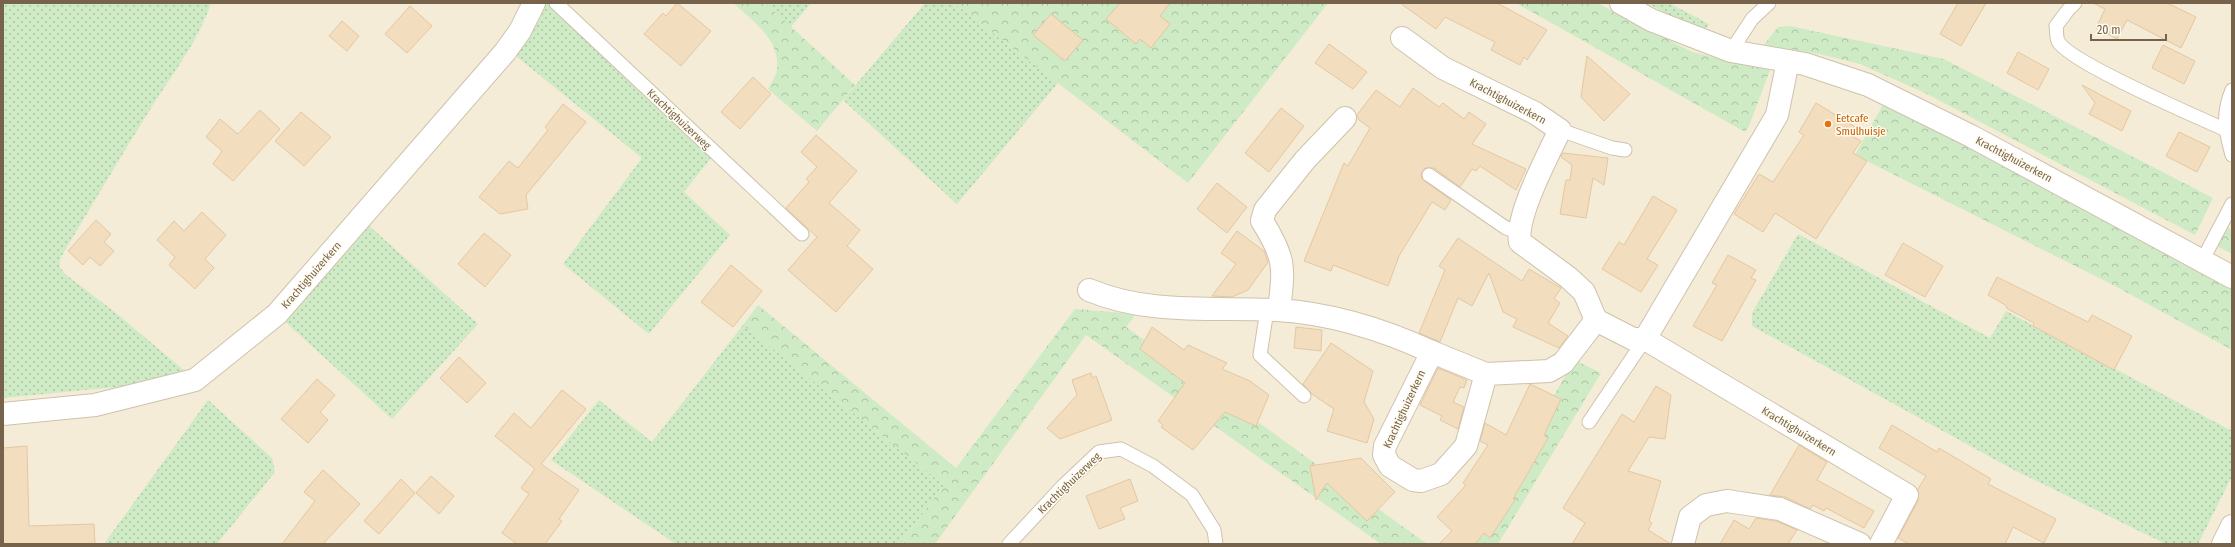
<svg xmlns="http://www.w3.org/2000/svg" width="2235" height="547" viewBox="0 0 2235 547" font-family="'Fira Sans Condensed',sans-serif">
  <defs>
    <pattern id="grass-dots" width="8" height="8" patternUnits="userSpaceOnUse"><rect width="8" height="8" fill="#ceebc6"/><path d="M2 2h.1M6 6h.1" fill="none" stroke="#acc2a3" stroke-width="1.8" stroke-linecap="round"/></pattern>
    <pattern id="forest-crowns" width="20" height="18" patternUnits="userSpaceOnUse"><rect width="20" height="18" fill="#ceebc6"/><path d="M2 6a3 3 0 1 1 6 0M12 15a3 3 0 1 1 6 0" fill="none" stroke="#acc2a3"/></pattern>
  </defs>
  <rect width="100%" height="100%" fill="#fcf8e8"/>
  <path fill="#f4ecd6" d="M179,3H2232V544H3V324Z"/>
  <g fill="url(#grass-dots)">
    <path d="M3,3H211C198,42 173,73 151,108C120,157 91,207 61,257L59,266L65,274L116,313L193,378L188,380L3,398Z"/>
    <path d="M546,3H568L561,12L718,149L684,192L730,235L649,334L563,264L642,158L516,56L540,18Z"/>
    <path d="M765,3H811L791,27Z"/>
    <path d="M925,3H954L1058,83L957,204L843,100Z"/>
    <path d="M1647,3H1669L1709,24L1705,30L1686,24Z"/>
    <path d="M366,223L478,324L392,419L281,318Z"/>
    <path d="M1798,234L1990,338L2006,311L2232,431V476L2198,544H2166L2014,470L1752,326V313Z"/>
    <path d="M743,325L944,485L900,544H676L551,460L599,400L652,442Z"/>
    <path d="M208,400L272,458L275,472L217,544H104Z"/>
  </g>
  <g fill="url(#forest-crowns)">
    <path d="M733,3H765L855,85L817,131L768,89C771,83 776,76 777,70C781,40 752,20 733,3Z"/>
    <path d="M954,3H1328L1188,183Z"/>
    <path d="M1516,3H1597L1692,52L1770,70L1749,126L1745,132Z"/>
    <path d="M1790,26L1944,59L2213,198L2195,235L1925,93L1860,64L1819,54L1764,45L1778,27Z"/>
    <path d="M1885,101L2232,281V350L2115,286L1855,155Z"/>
    <path d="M2215,221L2232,230V254L2205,240Z"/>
    <path d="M758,305L956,468L1075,309L1136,314L1126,327L1427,544H1381L1086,335L935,544H900L944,485L743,325Z"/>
    <path d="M1577,361L1601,373L1498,544H1467L1570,368Z"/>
  </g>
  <g fill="#f2ddbf" stroke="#e5c7a0">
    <path d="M677,3L711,31L681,66L644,34L663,13L666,16Z"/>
    <path d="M1120,3H1170L1160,16L1170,24L1151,48L1140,39L1136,44L1106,19Z"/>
    <path d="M1400,3H1497L1547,30L1527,60L1524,57L1520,65L1491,50L1495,42L1445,17L1436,29Z"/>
    <path d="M1958,3H1986L1961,46L1940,34Z"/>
    <path d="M2093,3H2167L2196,17L2181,48L2127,20L2117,39L2096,28L2105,9Z"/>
    <path d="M410,6L432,26L407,53L385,34Z"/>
    <path d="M1051,14L1083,40L1065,61L1033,35Z"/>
    <path d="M342,21L359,36L347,51L329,36Z"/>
    <path d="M1329,44L1367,72L1353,89L1315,63Z"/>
    <path d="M2163,45L2195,61L2184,84L2152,68Z"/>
    <path d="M2018,52L2049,69L2038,90L2007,73Z"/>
    <path d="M1587,56L1630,94L1604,121L1581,97Z"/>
    <path d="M753,77L771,94L740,129L721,112Z"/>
    <path d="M2082,85L2131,111L2122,131L2089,114L2095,103Z"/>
    <path d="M1413,88L1439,107L1443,103L1464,119L1469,112L1486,124L1472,144L1526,169L1516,190L1480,166L1476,171L1472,169L1460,187L1434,168H1425L1421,174L1422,179L1451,200L1445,210L1432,202L1399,256L1388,286L1333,265L1331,271L1304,261L1344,163L1348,166L1370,128L1359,120L1357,115L1376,90L1400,107Z"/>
    <path d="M1816,103L1857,128L1852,136L1861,141L1853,153L1867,161L1816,239L1775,213L1763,232L1734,214L1759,174L1773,182L1804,135L1799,132Z"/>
    <path d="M563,104L586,122L526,195L528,209L500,214L479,197L509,161L518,168L548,130L545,127Z"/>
    <path d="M1281,108L1304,126L1269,172L1245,153Z"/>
    <path d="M260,110L280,129L233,181L213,164L222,151L206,137L220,119L238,134Z"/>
    <path d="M301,112L331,137L304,166L275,141Z"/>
    <path d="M2179,132L2210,147L2197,172L2166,156Z"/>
    <path d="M816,135L857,171L829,203L860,230L847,246L873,269L836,312L788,270L817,237L786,208L809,182L806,179L817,167L801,152Z"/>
    <path d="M1563,153L1608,158L1604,185L1593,178L1586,218L1560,214L1566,180H1570L1572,165L1561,157Z"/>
    <path d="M1217,183L1247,207L1227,233L1197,209Z"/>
    <path d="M1653,196L1677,210L1647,259L1658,265L1641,292L1602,269L1619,242L1624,245Z"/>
    <path d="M202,212L226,235L205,259L214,268L195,289L169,265L175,257L157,240L174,221L184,231Z"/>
    <path d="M96,220L111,234L104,242L114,251L100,266L90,257L83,265L68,251Z"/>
    <path d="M1237,231L1264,251L1268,262L1248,290L1232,297L1212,296L1236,264L1221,253Z"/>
    <path d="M484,233L511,255L485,287L458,264Z"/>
    <path d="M1458,238L1522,281L1529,269L1561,288L1554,299L1560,303L1548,323L1568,336L1559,348L1513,327L1517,319L1503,312L1489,273L1472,306L1458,298L1440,342L1419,333L1445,270L1439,266Z"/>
    <path d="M1903,243L1943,266L1925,297L1885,275Z"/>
    <path d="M1728,255L1756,270L1751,278L1756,280L1722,341L1693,326L1717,285L1712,283Z"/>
    <path d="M731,265L762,291L733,327L701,302Z"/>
    <path d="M1997,277L2088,322L2092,315L2132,336L2114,370L2033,326L2034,323L2006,308L2007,306L1988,295Z"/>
    <path d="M1152,327L1184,350L1188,345L1227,363L1222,369L1250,381L1269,395L1256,426L1225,412L1193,450L1161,427L1163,425L1158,421L1185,383L1140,349Z"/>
    <path d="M1296,327L1322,330L1321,351L1294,348Z"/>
    <path d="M1331,343L1373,371L1364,402L1374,419L1367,443L1327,431L1334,409L1312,394L1303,384Z"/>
    <path d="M459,357L486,383L467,403L440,378Z"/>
    <path d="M1438,368L1467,380L1464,388L1460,387L1453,402L1464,407L1458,429L1440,420L1442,416L1420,405Z"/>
    <path d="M1091,373L1092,378L1096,376L1112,420L1060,439L1047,428L1077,395L1072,380Z"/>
    <path d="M317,379L335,395L320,412L328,420L308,443L281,419Z"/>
    <path d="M1530,384L1561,399L1544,435L1548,438L1513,499L1515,500L1490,538L1484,533L1475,544H1439L1452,531L1437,517L1466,485L1463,483L1488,445L1480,441L1485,423L1506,435Z"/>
    <path d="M1656,386L1671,395L1665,439L1649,437L1628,471L1661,481L1649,521L1652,523L1648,530L1671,544H1572L1585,523L1563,508L1622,414L1634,422Z"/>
    <path d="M562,390L586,409L541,464L579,490L559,519L562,521L545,544H517L502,533L529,494L521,488L535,469L495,436L514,413L531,428Z"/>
    <path d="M1892,425L1937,452L1939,448L1991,479L1988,484L2056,519L2044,543L2013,527L2005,544H1909L1898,538L1918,501V489L1926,476L1879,448Z"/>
    <path d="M1799,445L1827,462L1817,480L1874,511L1864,528L1826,508L1824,511L1813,505L1810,509L1785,497L1770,495Z"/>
    <path d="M27,446L29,526L94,524L95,544H3V448Z"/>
    <path d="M1361,458L1395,492L1367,521L1327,483L1316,500L1310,466Z"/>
    <path d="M323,470L360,504L323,544H282L315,501L304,492Z"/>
    <path d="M431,476L454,496L439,514L416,493Z"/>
    <path d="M401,479L415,493L379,534L364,521Z"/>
    <path d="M1130,479L1138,501L1120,508L1125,519L1099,529L1086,496Z"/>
    <path d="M1756,518L1776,521L1797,530L1788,544H1720L1734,520L1749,529Z"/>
  </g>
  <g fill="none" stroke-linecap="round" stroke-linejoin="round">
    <defs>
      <g id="service">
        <path d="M556,3L802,234"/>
        <path d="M2075,3L2068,10L2056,26C2057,31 2056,37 2058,41C2068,62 2198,117 2226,130"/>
        <path d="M1731,51L1752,19L1769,3"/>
        <path d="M2232,90C2222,114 2225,130 2232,155"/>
        <path d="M1560,130L1612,148L1625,150"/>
        <path d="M1429,175L1506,228L1518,232"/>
        <path d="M2202,261L2232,204"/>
        <path d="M1267,310L1260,355L1304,396"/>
        <path d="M1589,422L1645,339"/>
        <path d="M1009,544L1062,487L1099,452L1121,449L1153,466L1192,495L1214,530L1216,544"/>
      </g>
      <g id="minor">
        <path d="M1621,3L1651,20L1731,51L1805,64L1868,85L1971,136L2232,277"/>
        <path d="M1402,38L1443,68L1535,113L1560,130C1548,155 1515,217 1520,242L1569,278L1584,292L1596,320L1633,339H1645L1777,115L1788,61"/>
        <path d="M1089,290C1148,315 1214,307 1277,310C1330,313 1384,330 1432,352"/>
        <path d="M1279,310C1284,268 1286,259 1262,221L1265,210L1305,160L1345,118"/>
        <path d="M1645,339L1907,495L1881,544"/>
        <path d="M1486,374L1466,446L1441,474L1421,481L1413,480L1390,466L1384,455L1385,446L1432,352L1486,374L1549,371L1563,363L1596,320"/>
        <path d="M3,414L95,405L195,380L277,314L505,52L520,31L534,3"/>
        <path d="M1683,544L1690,517L1706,505L1727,501L1780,509L1860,544"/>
        <path d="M2223,544L2232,526"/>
      </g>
    </defs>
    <use href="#service" stroke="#cfc2ad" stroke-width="15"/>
    <use href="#minor" stroke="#cfc2ad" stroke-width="24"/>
    <use href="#service" stroke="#fff" stroke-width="13"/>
    <use href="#minor" stroke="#fff" stroke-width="22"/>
  </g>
  <circle fill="#e8710a" stroke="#fffbee" stroke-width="1.5" cx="1828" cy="124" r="4"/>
  <g text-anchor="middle" stroke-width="3" stroke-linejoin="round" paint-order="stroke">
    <g font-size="11" fill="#77634b" stroke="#fffbee">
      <text transform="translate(1508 101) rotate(28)" y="4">Krachtighuizerkern</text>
      <text transform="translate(679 119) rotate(43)" y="4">Krachtighuizerweg</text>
      <text transform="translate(2014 159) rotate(28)" y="4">Krachtighuizerkern</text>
      <text transform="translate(311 275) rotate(-49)" y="4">Krachtighuizerkern</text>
      <text transform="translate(1404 409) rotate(-65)" y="4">Krachtighuizerkern</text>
      <text transform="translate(1799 431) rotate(31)" y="4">Krachtighuizerkern</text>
      <text transform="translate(1069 483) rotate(-44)" y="4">Krachtighuizerweg</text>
    </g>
    <g font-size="11" fill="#c56008" stroke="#fffbee" text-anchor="start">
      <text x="1836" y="122">Eetcafe<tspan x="1836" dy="13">Smulhuisje</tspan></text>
    </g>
  </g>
  <rect width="2235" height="547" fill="none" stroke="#77634b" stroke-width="8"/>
  <path d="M2091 34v6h75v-6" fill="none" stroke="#77634b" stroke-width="2"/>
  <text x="2097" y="34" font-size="12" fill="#77634b" stroke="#fffbee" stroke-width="3" paint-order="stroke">20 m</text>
</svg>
